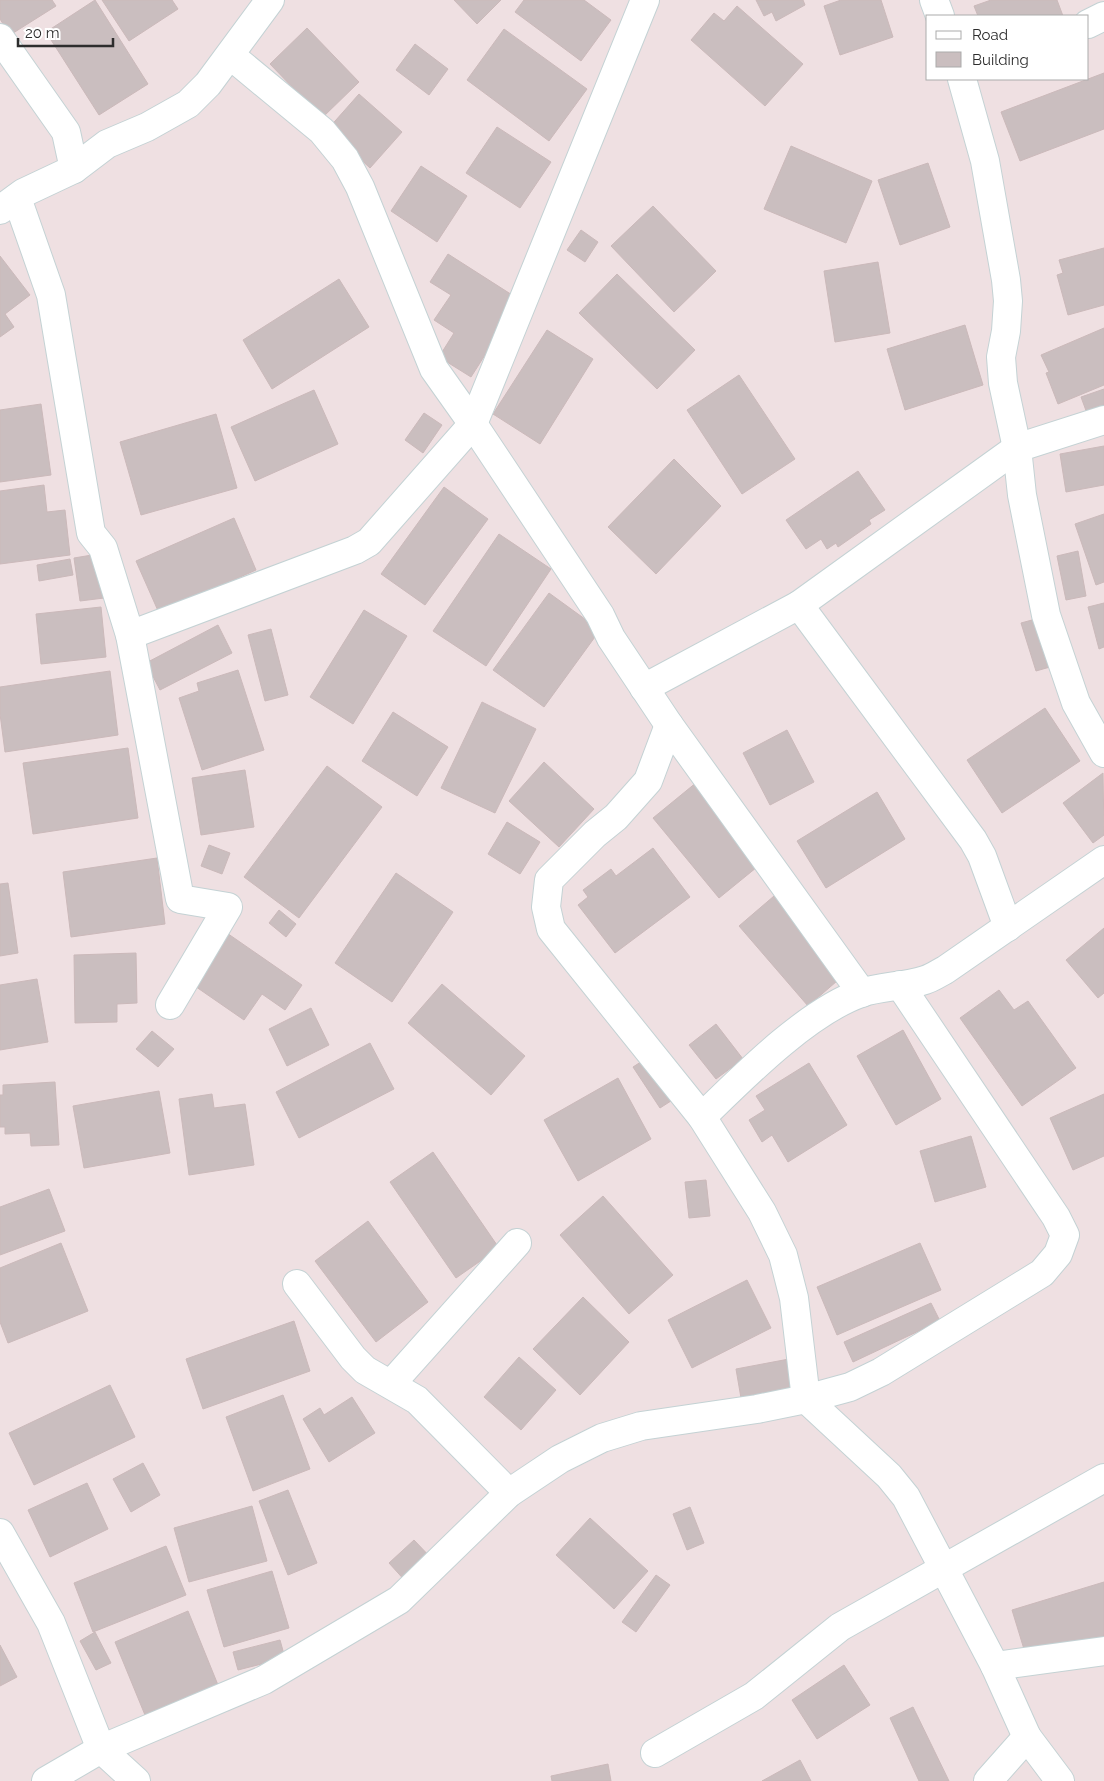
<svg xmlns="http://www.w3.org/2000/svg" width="1104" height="1781" viewBox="0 0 1104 1781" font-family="Raleway,sans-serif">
  <rect width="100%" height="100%" fill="#efe0e2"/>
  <g fill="#cabebf" stroke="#cbb9ba">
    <path d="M0,0H52L56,6L10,35L0,19Z"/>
    <path d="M95,0L148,84L99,115L46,32Z"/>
    <path d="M102,0H172L178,9L129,41Z"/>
    <path d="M454,0H501L477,24Z"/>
    <path d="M524,0H584L611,20L581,61L515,12Z"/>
    <path d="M756,0H803L805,5L776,21L772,12L764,16Z"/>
    <path d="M841,0H881L893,37L840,55L824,6Z"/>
    <path d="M991,0H1057L1063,16H978L974,6Z"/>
    <path d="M737,6L803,64L765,106L691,40L714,13L724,21Z"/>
    <path d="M307,28L359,82L322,118L270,64Z"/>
    <path d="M504,29L587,89L549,141L467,80Z"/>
    <path d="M415,44L448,69L429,95L396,70Z"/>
    <path d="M1104,73V129L1020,161L1001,112Z"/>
    <path d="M359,94L402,132L370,168L328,129Z"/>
    <path d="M497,127L551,162L520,208L466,173Z"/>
    <path d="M791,146L872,181L846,243L764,209Z"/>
    <path d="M928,163L950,227L900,245L878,180Z"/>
    <path d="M421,166L467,196L437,242L391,211Z"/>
    <path d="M653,206L716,271L674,312L611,246Z"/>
    <path d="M581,230L598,242L585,262L567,250Z"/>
    <path d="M1104,248V305L1068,315L1057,275L1063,273L1059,260Z"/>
    <path d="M448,254L520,300L471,377L439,357L454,333L434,320L451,295L430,282Z"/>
    <path d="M0,256L30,295L5,314L14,327L0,337Z"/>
    <path d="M878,262L890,333L835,342L824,271Z"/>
    <path d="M617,274L695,350L657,389L579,313Z"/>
    <path d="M339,279L369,327L272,389L243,340Z"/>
    <path d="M965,325L983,385L905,410L887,349Z"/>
    <path d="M1104,328V385L1058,404L1046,373L1049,372L1041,355Z"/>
    <path d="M547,330L593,359L540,444L493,414Z"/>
    <path d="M739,375L795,459L742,494L687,410Z"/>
    <path d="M1104,389V411L1088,416L1081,397Z"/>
    <path d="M314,390L338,444L255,481L231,427Z"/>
    <path d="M41,404L51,475L0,482V410Z"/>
    <path d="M424,413L442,425L423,453L405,440Z"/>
    <path d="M216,414L237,488L141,515L120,442Z"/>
    <path d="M1104,446V485L1066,492L1060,454Z"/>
    <path d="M674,459L721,506L656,574L608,527Z"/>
    <path d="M858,471L885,510L869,520L871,524L838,547L836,543L827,549L821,539L806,549L786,520Z"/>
    <path d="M44,485L47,512L65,510L70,555L0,564V491Z"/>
    <path d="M444,487L488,519L425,605L381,574Z"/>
    <path d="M1104,514V582L1096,585L1075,524Z"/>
    <path d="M234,518L256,570L159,613L136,561Z"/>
    <path d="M499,534L551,569L486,666L433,631Z"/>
    <path d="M1078,551L1086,596L1066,600L1057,556Z"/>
    <path d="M98,554L104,598L80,601L74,558Z"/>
    <path d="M70,559L73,575L39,581L37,565Z"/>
    <path d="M549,593L600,630L544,707L493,670Z"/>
    <path d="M1104,603V647L1099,649L1088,607Z"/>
    <path d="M101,607L106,657L41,664L36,614Z"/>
    <path d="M364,610L407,636L353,724L310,697Z"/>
    <path d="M1043,617L1057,665L1036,671L1021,623Z"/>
    <path d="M218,625L232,653L160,690L146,663Z"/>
    <path d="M271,629L288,695L265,701L248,635Z"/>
    <path d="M238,670L264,750L202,770L179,698L199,691L197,683Z"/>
    <path d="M110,671L118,735L5,752L0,714V687Z"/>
    <path d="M482,702L536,729L495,813L441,788Z"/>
    <path d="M1045,708L1080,761L1002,813L967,760Z"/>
    <path d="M393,712L448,747L417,796L362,761Z"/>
    <path d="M787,730L814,782L770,805L743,753Z"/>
    <path d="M128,748L138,818L33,834L23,763Z"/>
    <path d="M544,762L594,809L559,847L509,801Z"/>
    <path d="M327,766L382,807L299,918L244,877Z"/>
    <path d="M245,770L254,827L201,835L192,778Z"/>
    <path d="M1103,773L1104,835L1093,843L1063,803Z"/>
    <path d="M697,782L762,863L719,898L653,818Z"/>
    <path d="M877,792L905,839L826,888L797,841Z"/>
    <path d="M507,822L540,842L520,874L488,854Z"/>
    <path d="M209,845L230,853L222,874L201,866Z"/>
    <path d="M653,848L690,897L615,953L578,905L588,897L583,890L611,869L616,876Z"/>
    <path d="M157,858L165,924L71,937L63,872Z"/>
    <path d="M396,873L453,912L392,1002L335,963Z"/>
    <path d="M8,883L18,953L0,956V884Z"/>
    <path d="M774,896L844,975L808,1006L739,926Z"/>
    <path d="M279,910L296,924L286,937L269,923Z"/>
    <path d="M1104,928V993L1098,998L1066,960Z"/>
    <path d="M224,931L302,985L285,1010L262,994L244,1020L189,982Z"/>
    <path d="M136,953L137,1003L117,1004V1022L75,1023L74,955Z"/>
    <path d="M37,979L48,1042L0,1050V985Z"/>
    <path d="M442,984L525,1056L491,1095L408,1023Z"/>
    <path d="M999,990L1014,1010L1028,1001L1076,1068L1022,1106L960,1018Z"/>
    <path d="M311,1008L329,1045L287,1066L269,1029Z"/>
    <path d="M716,1024L743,1059L716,1079L689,1045Z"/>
    <path d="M903,1030L941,1099L896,1125L857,1056Z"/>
    <path d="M152,1031L174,1049L158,1067L136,1049Z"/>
    <path d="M370,1043L394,1089L299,1138L276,1092Z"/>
    <path d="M647,1058L674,1099L660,1108L633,1067Z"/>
    <path d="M809,1063L847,1125L788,1162L772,1135L762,1142L749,1120L765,1110L756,1096Z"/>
    <path d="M618,1078L651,1139L578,1181L544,1120Z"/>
    <path d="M55,1082L59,1145L31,1146L30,1133L5,1134V1127H0V1095H3V1085Z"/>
    <path d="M159,1091L170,1153L84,1168L73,1106Z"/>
    <path d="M212,1094L214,1108L245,1104L254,1165L189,1175L179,1099Z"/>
    <path d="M1104,1094V1156L1073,1170L1050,1118Z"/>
    <path d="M971,1136L986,1187L935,1202L920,1151Z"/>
    <path d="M433,1152L499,1248L456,1278L390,1182Z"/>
    <path d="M706,1180L710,1216L689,1218L685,1182Z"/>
    <path d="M49,1189L65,1231L0,1255V1207Z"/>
    <path d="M603,1196L673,1275L629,1314L560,1235Z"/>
    <path d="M368,1221L428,1302L376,1342L315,1261Z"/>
    <path d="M61,1243L88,1311L8,1343L0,1322V1268Z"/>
    <path d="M920,1243L941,1290L837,1335L817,1287Z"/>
    <path d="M747,1280L771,1328L692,1368L668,1320Z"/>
    <path d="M583,1297L629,1342L580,1395L533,1349Z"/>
    <path d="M931,1303L940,1321L853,1362L844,1342Z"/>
    <path d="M294,1321L310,1371L203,1409L186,1359Z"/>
    <path d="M519,1357L556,1390L521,1430L484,1397Z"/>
    <path d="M789,1359L794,1388L741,1398L736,1369Z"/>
    <path d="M110,1385L135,1437L34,1485L9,1433Z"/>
    <path d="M283,1395L310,1469L253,1491L226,1417Z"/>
    <path d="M352,1397L375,1433L329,1462L303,1419L320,1408L324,1415Z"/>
    <path d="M143,1463L160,1495L131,1512L113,1479Z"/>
    <path d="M87,1483L108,1529L50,1557L28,1510Z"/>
    <path d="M288,1490L317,1563L288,1575L259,1501Z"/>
    <path d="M252,1506L267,1561L189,1582L174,1528Z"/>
    <path d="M690,1507L704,1543L687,1550L673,1514Z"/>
    <path d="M590,1518L648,1571L614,1609L556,1555Z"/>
    <path d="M414,1540L434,1561L408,1584L389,1563Z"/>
    <path d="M166,1546L186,1595L93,1632L74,1583Z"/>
    <path d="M272,1571L289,1628L224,1647L207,1590Z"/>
    <path d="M656,1575L670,1585L636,1632L622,1622Z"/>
    <path d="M1104,1582V1636L1027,1659L1012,1610Z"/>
    <path d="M188,1611L218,1685L145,1715L115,1642Z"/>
    <path d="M95,1632L111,1663L96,1670L80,1641Z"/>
    <path d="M280,1640L285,1658L238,1670L233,1652Z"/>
    <path d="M0,1645L17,1677L0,1686Z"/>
    <path d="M844,1665L870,1705L817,1739L792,1700Z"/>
    <path d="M913,1707L949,1781H919L890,1718Z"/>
    <path d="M800,1760L811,1781H762Z"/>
    <path d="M608,1764L611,1781H552L551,1776Z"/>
  </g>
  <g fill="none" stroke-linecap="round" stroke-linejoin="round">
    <defs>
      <g id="street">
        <path d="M934,0L940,16"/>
        <path d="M1088,24L1104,16"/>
        <path d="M0,38L66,132L74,169"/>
        <path d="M230,55L322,131L345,159L360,187L434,369L473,424L600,615L611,638L669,725L862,993"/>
        <path d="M962,79L985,161L1006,280L1008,301L1006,331L1001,357L1003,383L1017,448L1022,495L1046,615L1076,703L1104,753"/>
        <path d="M17,198L51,295L91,533L103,548L130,635L180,899L228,907L170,1005"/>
        <path d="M0,210L23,193L74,169L107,144L147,127L188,104L208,84L270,0"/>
        <path d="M799,605L1017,448L1104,420"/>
        <path d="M130,635L355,550L369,542L473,424L645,0"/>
        <path d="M644,688L799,605L973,840L982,856L1008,927"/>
        <path d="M669,725L648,781L616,817L595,834L549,880L546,907L551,929L702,1117L762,1212L783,1255L794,1298L806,1399L889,1476L906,1497L995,1666L1027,1737L1060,1781"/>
        <path d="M702,1117C743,1077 807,1012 861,993C881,986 904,987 925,980C932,978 939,973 945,970L1104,860"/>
        <path d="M297,1284L353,1358L365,1370L417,1400L509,1493"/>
        <path d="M391,1384L517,1243"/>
        <path d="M0,1533L51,1623L101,1749L136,1781"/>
        <path d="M995,1666L1104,1651"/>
        <path d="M655,1753L754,1696L840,1627L1104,1478"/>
        <path d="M46,1781L101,1749L264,1680L399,1600L509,1493L560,1459L602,1438L641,1426L757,1409L806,1399L850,1387L881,1372L1042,1273L1058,1254L1065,1235L1056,1217L900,985"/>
        <path d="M988,1781L1027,1737"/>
      </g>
    </defs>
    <use href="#street" stroke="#c4d2d4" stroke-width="30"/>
    <use href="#street" stroke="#fff" stroke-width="28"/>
  </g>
  <rect x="926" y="15" width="162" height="65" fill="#ffffff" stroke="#ababab"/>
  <rect x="936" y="31" width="25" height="8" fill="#ffffff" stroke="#ababab"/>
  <text x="972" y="40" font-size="15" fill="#2d2d2d">Road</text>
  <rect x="936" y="52" width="25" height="15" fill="#cabebf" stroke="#ababab"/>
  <text x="972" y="65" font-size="15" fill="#2d2d2d">Building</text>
  <path d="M18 38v8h95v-8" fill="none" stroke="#2d2d2d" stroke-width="2.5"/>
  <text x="25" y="38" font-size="15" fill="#2d2d2d" stroke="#ffffff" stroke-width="4" paint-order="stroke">20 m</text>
</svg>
